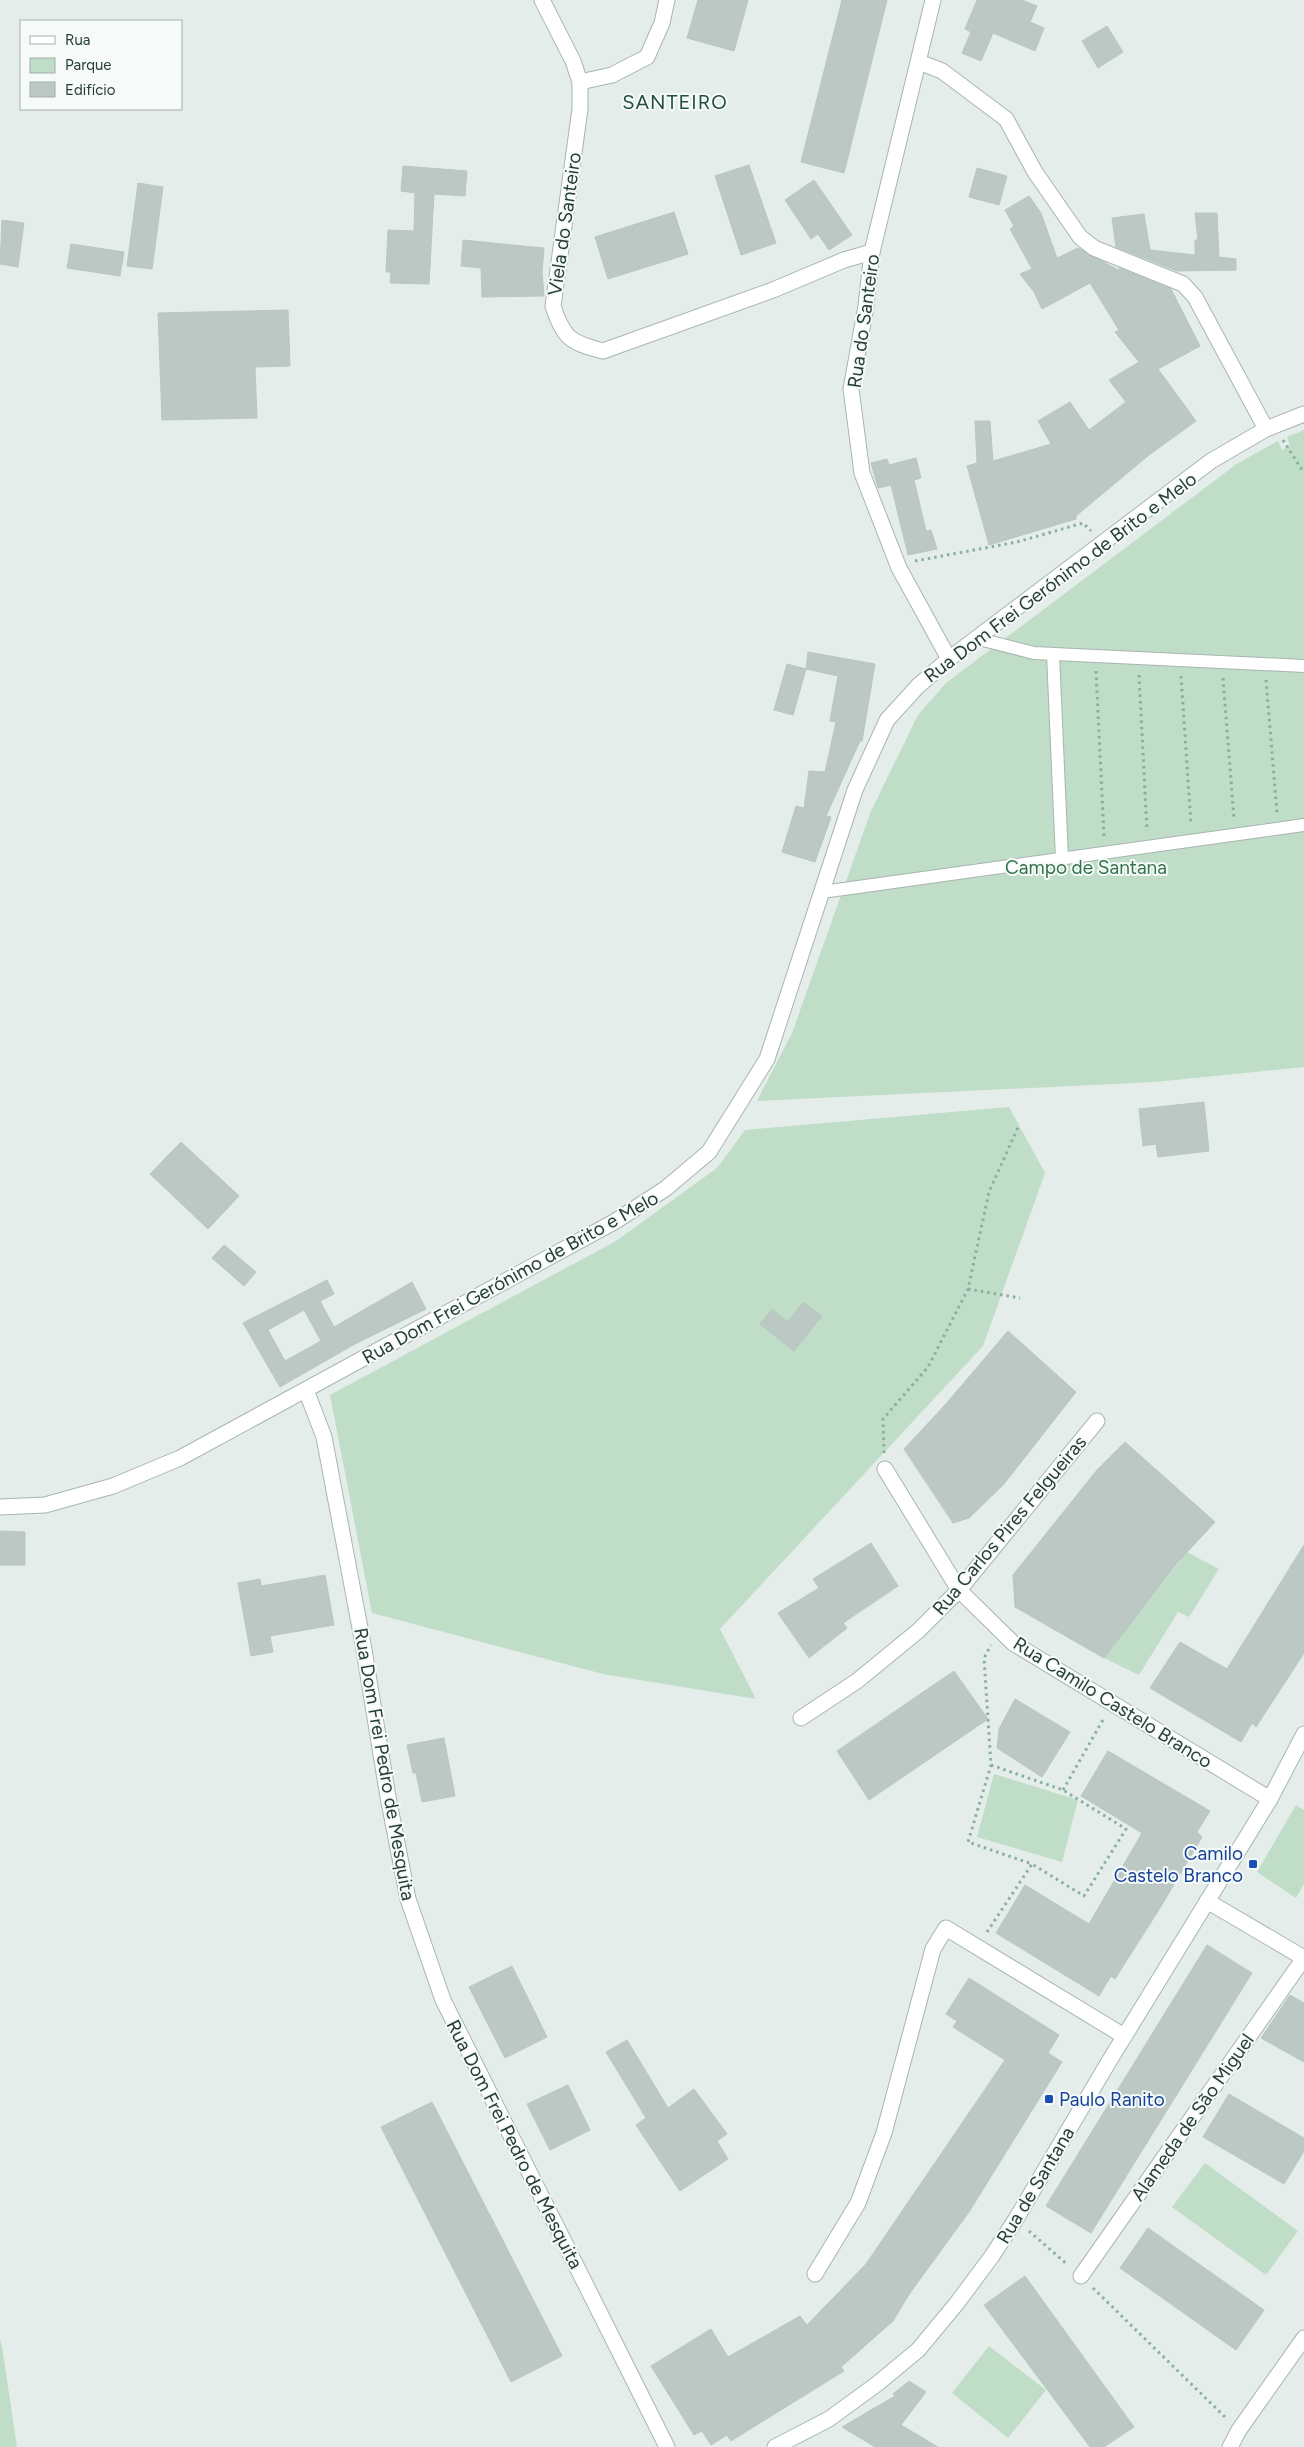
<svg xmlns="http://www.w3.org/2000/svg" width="1304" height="2447" viewBox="0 0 1304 2447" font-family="Figtree,sans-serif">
  <rect width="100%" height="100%" fill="#e5edea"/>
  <g fill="#c0ddc8">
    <path d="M1304,430V1067L1155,1082L757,1101L792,1033L871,811L918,715L946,683L1238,463L1278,441L1282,450L1290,446L1287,437Z"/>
    <path d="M1009,1107L1045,1173L983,1346L720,1629L756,1699L603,1674L372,1613L330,1395L616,1241L717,1168L745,1130Z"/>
    <path d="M1187,1552L1219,1569L1189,1617L1178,1612L1139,1675L1104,1658Z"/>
    <path d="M994,1774L1078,1800L1062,1862L977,1837Z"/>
    <path d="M1296,1805L1304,1810V1884L1296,1898L1257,1872Z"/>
    <path d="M1205,2163L1298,2231L1266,2275L1172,2207Z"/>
    <path d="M0,2339L2,2347L17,2447H0Z"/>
    <path d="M989,2346L1046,2390L1008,2438L952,2393Z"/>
  </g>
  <g fill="#bbc8c3" stroke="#b8c7c1" fill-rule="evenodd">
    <path d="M698,0H748L734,51L687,38Z"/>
    <path d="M842,0H887L844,173L801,162Z"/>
    <path d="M977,0H1022L1037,6L1030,22L1044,28L1035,51L993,33L981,61L962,53L971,32L965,29Z"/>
    <path d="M1107,26L1123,52L1098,68L1082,41Z"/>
    <path d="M749,165L776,243L741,255L715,176Z"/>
    <path d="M403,166L467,171L465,196L434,194L429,284L390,283L391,272H386L388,230L414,231L415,193L401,191Z"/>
    <path d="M977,168L1007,176L999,205L969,197Z"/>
    <path d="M814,180L852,235L829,250L818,234L811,239L785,200Z"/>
    <path d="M138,183L163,187L152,269L127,266Z"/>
    <path d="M1029,196L1041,213L1057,258L1078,248L1120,271L1119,268L1171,289L1200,346L1158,369L1196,421L1149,455L1076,516V519L989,545L967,466L977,463L975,421H990L993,461L1051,444L1038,421L1070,402L1089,430L1126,402L1109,380L1139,362L1115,332L1119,330L1090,283L1042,309L1034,292L1020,274L1032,269L1010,229L1014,226L1005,210Z"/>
    <path d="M674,212L688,254L608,279L595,237Z"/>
    <path d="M1195,213H1217L1219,257L1236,259V270L1177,271L1116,247L1112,218L1144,214L1150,250L1195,255V240H1198Z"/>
    <path d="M2,220L24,223L18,267L0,264Z"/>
    <path d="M463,240L544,248L542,273L544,296L482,297L481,268L461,266Z"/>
    <path d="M71,244L124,252L120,276L67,268Z"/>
    <path d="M288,310L290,366L255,367L257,418L162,420L158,313Z"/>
    <path d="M916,458L921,478L914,480L926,531L931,530L937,549L908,555L891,485L878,488L871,463L887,459L889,465Z"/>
    <path d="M808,652L875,664L862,741H860L826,816L831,817L815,862L782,852L796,806L804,808L809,771L825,772L836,722L830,721L838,676L806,669Z"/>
    <path d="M787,664L806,669L793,715L774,710Z"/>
    <path d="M1204,1102L1209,1151L1158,1157L1156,1144L1143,1146L1139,1109Z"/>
    <path d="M181,1142L239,1196L208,1229L150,1174Z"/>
    <path d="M224,1245L256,1272L244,1286L212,1258Z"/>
    <path d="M327,1280L334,1294L320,1301L334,1327L412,1282L426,1309L355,1344L280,1387L243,1323ZM304,1310L321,1341L285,1361L268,1330Z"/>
    <path d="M803,1302L822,1316L794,1351L760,1324L772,1309L788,1322Z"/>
    <path d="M1008,1331L1076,1392L1004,1484L969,1518L953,1523L904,1449L945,1405Z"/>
    <path d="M1125,1442L1215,1522L1178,1562L1104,1658L1015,1607L1013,1575L1097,1470Z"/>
    <path d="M0,1531L25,1532V1565H0Z"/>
    <path d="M871,1543L898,1586L843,1623L847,1628L809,1658L778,1613L819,1588L813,1579Z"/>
    <path d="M1304,1545V1653L1256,1727L1252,1723L1241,1742L1150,1688L1180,1642L1227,1669Z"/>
    <path d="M325,1575L334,1625L270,1636L273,1652L251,1656L238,1583L260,1579L261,1586Z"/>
    <path d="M954,1671L988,1719L869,1800L837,1751Z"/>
    <path d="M1015,1699L1070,1732L1042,1777L997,1748L999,1729Z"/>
    <path d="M444,1738L455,1796L422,1802L416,1773H413L407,1745Z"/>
    <path d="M1108,1751L1210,1811L1197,1832L1202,1837L1160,1908L1115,1979L1111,1976L1099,1996L996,1933L1025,1885L1089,1924L1142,1833L1081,1796Z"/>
    <path d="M1207,1945L1252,1973L1091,2233L1046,2206Z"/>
    <path d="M512,1966L547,2037L505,2058L469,1987Z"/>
    <path d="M969,1978L1059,2035L1048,2053L1062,2062L969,2212L910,2293L893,2321L841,2367L844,2371L731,2441L727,2435L711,2445L702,2431L694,2435L651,2366L711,2329L728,2357L800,2316L807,2325L866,2264L1005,2060L953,2027L957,2021L946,2014Z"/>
    <path d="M1290,1995L1304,2003V2062L1261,2038Z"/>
    <path d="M627,2040L668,2108L694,2089L727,2134L717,2141L728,2159L680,2191L636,2125L646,2118L606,2052Z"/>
    <path d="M568,2085L590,2130L550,2150L527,2104Z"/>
    <path d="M1229,2094L1304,2138V2151L1284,2184L1203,2137Z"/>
    <path d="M432,2102L562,2356L511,2382L381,2127Z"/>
    <path d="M1148,2228L1264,2310L1236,2350L1120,2268Z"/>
    <path d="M1025,2276L1134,2427L1104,2447H1090L984,2305Z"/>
    <path d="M909,2381L926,2392L901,2425L938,2447H875L842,2427L895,2396L893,2394Z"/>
  </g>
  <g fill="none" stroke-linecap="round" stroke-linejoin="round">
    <defs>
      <g id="lane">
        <path d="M979,639L1034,653L1304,666"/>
        <path d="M1053,654L1062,859"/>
        <path d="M822,892L1304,825"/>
      </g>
      <g id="street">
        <path d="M542,0L573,61L580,82V109L553,306C563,338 571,343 603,351L773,290L844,260L872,252"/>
        <path d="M933,0L872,252L866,306L851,389L862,473L899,568L949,659"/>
        <path d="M919,62L942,71L1006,119L1035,172L1080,237L1094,248L1183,284L1195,297L1266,429"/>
        <path d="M580,82L612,75L647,57L662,23L667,0"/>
        <path d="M306,1390L324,1437L363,1644L388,1797L408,1899L443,2000L667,2447"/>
        <path d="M885,1469L959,1590L1013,1643L1270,1799"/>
        <path d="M0,1507L45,1505L113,1486L180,1458L614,1222L665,1189L709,1152L767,1059L855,790L887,720L918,686L949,659L1211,461L1266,429L1304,414"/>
        <path d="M801,1718L857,1681L918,1631L959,1590L1097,1421"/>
        <path d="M1207,1901L1304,1958"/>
        <path d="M815,2274L858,2203L884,2133L933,1949L946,1928L1124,2036"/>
        <path d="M1081,2276L1304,1958"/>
        <path d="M1230,2447L1239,2430L1304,2338"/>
      </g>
      <path id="secondary" d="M775,2447L829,2419L877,2384L918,2350L957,2303L992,2256L1016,2219L1108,2063L1270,1799L1304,1734"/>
    </defs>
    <use href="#lane" stroke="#a8b5b1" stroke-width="14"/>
    <use href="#street" stroke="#a8b5b1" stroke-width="17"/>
    <use href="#secondary" stroke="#a4b8b1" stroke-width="17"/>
    <g stroke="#88afa2" stroke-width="3" stroke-dasharray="2.5 4" stroke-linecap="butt">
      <path d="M1283,440L1304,473"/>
      <path d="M915,561L1017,542L1083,523L1091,531"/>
      <path d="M1096,671L1104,837"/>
      <path d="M1139,675L1147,831"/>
      <path d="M1181,676L1191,824"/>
      <path d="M1223,678L1234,819"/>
      <path d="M1266,680L1277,813"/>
      <path d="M968,1289L1020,1298"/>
      <path d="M884,1453L883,1419L928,1367L968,1289L989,1192L1019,1125"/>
      <path d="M991,1765L1063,1790L1126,1829L1084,1896L1032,1864"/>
      <path d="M1063,1790L1104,1718"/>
      <path d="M987,1932L1032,1864L968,1842L991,1765L984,1658L991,1645"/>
      <path d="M1029,2231L1068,2265"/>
      <path d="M1093,2288L1226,2418"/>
    </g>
    <use href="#lane" stroke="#fff" stroke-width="12"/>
    <use href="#street" stroke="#fff" stroke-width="15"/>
    <use href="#secondary" stroke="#fff" stroke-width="15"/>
  </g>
  <g fill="#1a4fb4" stroke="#f6faf8" stroke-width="2">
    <rect x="1248" y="1859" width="10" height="10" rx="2.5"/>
    <rect x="1044" y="2094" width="10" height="10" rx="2.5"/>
  </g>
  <g text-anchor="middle" stroke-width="4" stroke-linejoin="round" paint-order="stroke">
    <g font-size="19" fill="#263e38" stroke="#f6faf8">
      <text transform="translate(564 224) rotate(-82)" y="7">Viela do Santeiro</text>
      <text transform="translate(863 321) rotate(-82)" y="7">Rua do Santeiro</text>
      <text transform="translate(1060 577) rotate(-37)" y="7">Rua Dom Frei Gerónimo de Brito e Melo</text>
      <text transform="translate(510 1277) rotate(-29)" y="7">Rua Dom Frei Gerónimo de Brito e Melo</text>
      <text transform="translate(1009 1525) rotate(-50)" y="7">Rua Carlos Pires Felgueiras</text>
      <text transform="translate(1113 1702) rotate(32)" y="7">Rua Camilo Castelo Branco</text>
      <text transform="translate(385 1764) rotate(80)" y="7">Rua Dom Frei Pedro de Mesquita</text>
      <text transform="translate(1192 2117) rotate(-55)" y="7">Alameda de São Miguel</text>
      <text transform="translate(515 2144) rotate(63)" y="7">Rua Dom Frei Pedro de Mesquita</text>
      <text transform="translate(1035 2185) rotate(-59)" y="7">Rua de Santana</text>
    </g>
    <g font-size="19" fill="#32734b" stroke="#f6faf8">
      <text x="1086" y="874">Campo de Santana</text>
    </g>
    <g font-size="19" fill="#164399" stroke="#f6faf8" text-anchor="end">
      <text x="1243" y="1860">Camilo<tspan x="1243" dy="22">Castelo Branco</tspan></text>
      <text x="1059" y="2106" text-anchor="start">Paulo Ranito</text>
    </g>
    <g font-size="20" letter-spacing="1" fill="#234f44" stroke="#f6faf8">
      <text x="675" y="109">SANTEIRO</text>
    </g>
  </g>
  <rect x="20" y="20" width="162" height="90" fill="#f6faf8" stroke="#a3afab"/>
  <rect x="30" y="36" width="25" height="8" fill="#ffffff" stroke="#a3afab"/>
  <text x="65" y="45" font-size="15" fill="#263e38">Rua</text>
  <rect x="30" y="58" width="25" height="15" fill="#c0ddc8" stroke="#a3afab"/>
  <text x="65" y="70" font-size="15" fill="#263e38">Parque</text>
  <rect x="30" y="82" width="25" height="15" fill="#bbc8c3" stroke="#a3afab"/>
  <text x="65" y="95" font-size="15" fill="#263e38">Edifício</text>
</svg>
